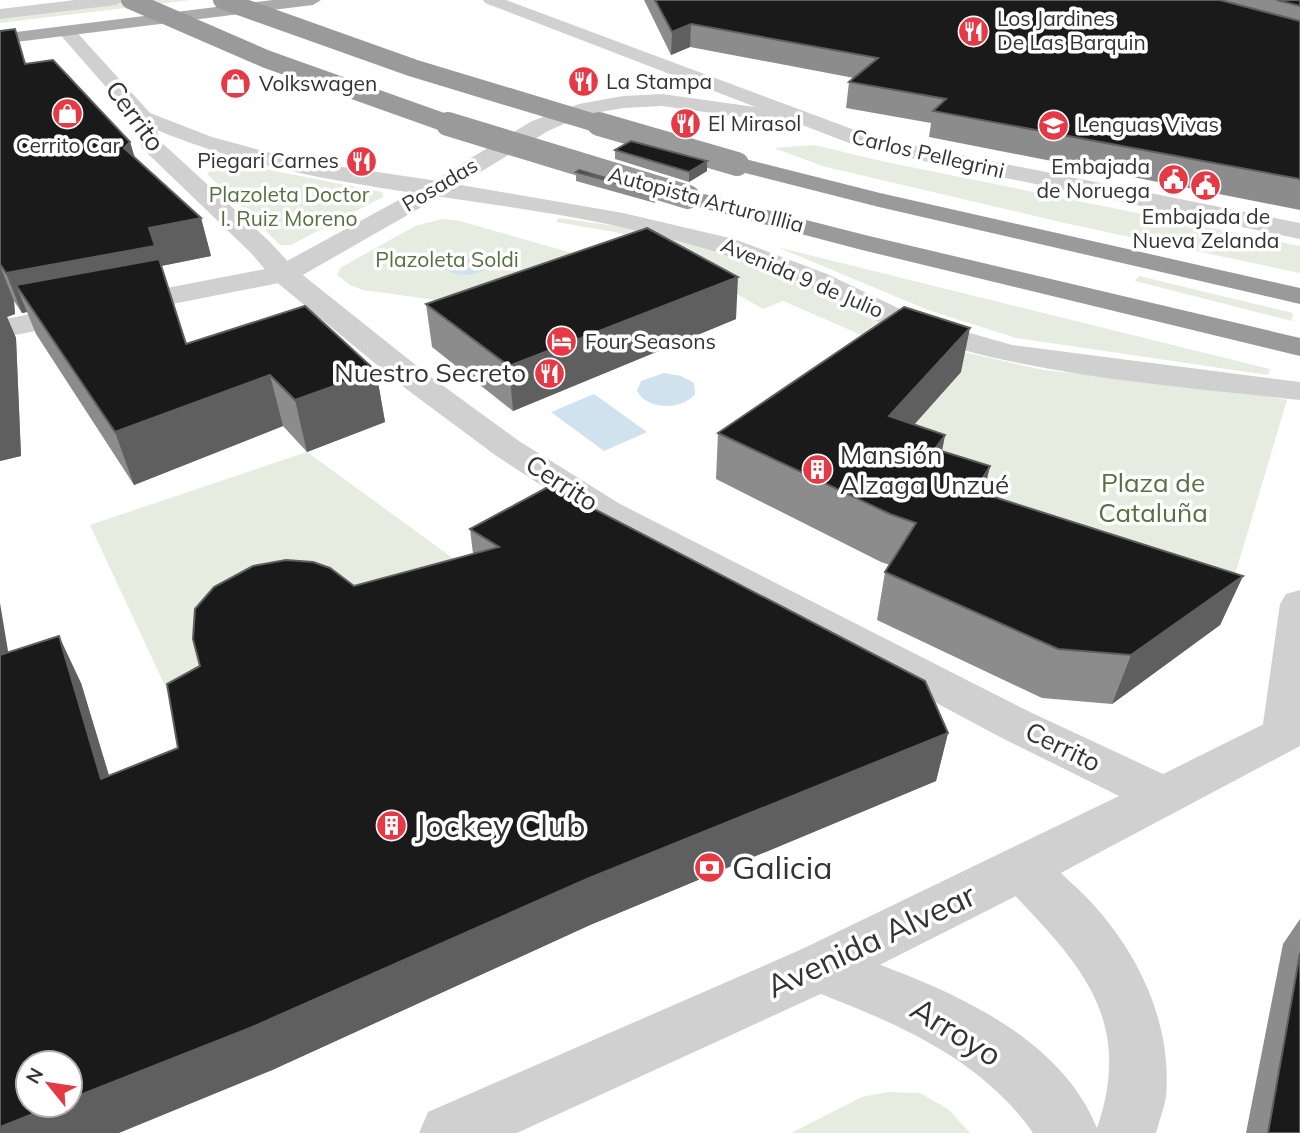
<svg xmlns="http://www.w3.org/2000/svg" width="1300" height="1133" viewBox="0 0 1300 1133" font-family="Mulish,sans-serif">
  <rect width="100%" height="100%" fill="#fff"/>
  <g fill="#e6ecdf">
    <path d="M128,0H191L0,23V15Z"/>
    <path d="M814,145L886,162L1300,246V273L1069,224L822,166L774,148Z"/>
    <path d="M233,163L382,192L383,197L291,245H280L207,174L215,167Z"/>
    <path d="M559,218L622,227L729,252L959,351L1043,370L1228,389L1287,400L1220,625L881,462L960,372L896,350L783,301L763,309L647,242L615,232L556,222Z"/>
    <path d="M442,219L460,221L576,254L458,303L363,290L350,285L337,275L340,268L415,226Z"/>
    <path d="M777,247L1270,369L1268,375L1016,338L928,310Z"/>
    <path d="M1139,276L1293,313L1292,321L1135,281Z"/>
    <path d="M307,452L476,575L186,731L90,525Z"/>
    <path d="M888,1092L920,1093L948,1109L970,1133H791L862,1097Z"/>
  </g>
  <g fill="#cfe2ee">
    <path d="M463,253L484,255L491,261V265C479,277 456,279 443,267L450,257Z"/>
    <path d="M664,373L681,376L694,383L695,394C682,410 648,411 637,391L641,381Z"/>
    <path d="M594,394L647,432L604,451L551,412Z"/>
  </g>
  <g fill="none" stroke-linecap="round" stroke-linejoin="round">
    <g fill="#d0d0d0" fill-rule="evenodd">
      <path d="M75,0H124L116,5L0,19V9Z"/>
      <path d="M662,94L805,114L812,116L816,120L812,124L805,126L662,106L623,108L584,115L548,131L446,193L294,280L0,338V320L276,267L430,183L532,121L579,104L623,96Z"/>
      <path d="M1300,590V743L1284,748L1268,743L1262,731L1280,604L1286,594Z"/>
      <path d="M1022,847C1045,855 1059,872 1077,888C1133,941 1173,1018 1166,1097C1164,1109 1159,1121 1156,1133H1033C978,1054 886,1019 800,986L792,968L800,950L819,943C918,978 1054,1022 1097,1128C1136,1015 1075,959 1004,884L997,869L1004,854Z"/>
    </g>
    <g fill="#d0d0d0" fill-rule="evenodd">
      <path d="M483,0H506L876,138L1300,223V239L862,148L485,3Z"/>
      <path d="M66,26L72,27L150,113L212,137L296,160L438,181L623,213L734,239L827,274L921,319L1012,345L1300,382V400C1167,385 1031,376 903,332C870,320 839,300 807,286C751,261 698,245 638,231C479,193 310,194 157,130L160,141L269,241L294,268L427,374L519,441L620,504L1032,713L1163,774L1284,714L1300,709V746L1040,884L838,986L517,1133H419L428,1112L800,950L1119,796L1000,737L594,520L495,455L405,388L274,280L251,253L142,148L133,118L57,31Z"/>
    </g>
    <path fill="#ababab" fill-rule="evenodd" d="M273,0H321L313,5L0,44V34Z"/>
    <g fill="#9a9a9a" fill-rule="evenodd">
      <path d="M737,157L880,193L1300,288V304L879,207L729,169L726,164L729,159Z"/>
      <path d="M688,190L865,235L1300,338V356L862,250L679,202L676,197L679,192Z"/>
    </g>
    <g stroke="#9a9a9a" stroke-width="18">
      <path d="M130,0L266,59L454,126"/>
      <path d="M222,0L413,68L605,126"/>
    </g>
    <g stroke="#9a9a9a" stroke-width="24">
      <path d="M448,124L688,197"/>
      <path d="M599,124L737,164"/>
    </g>
  </g>
  <g fill="#8c8c8c">
    <path d="M644,0H1300V210L929,137L931,123L846,108L849,82L854,78L690,47L671,55Z"/>
    <path d="M0,31L27,64L130,142L134,157L201,218L211,256L161,266L186,344L376,371L385,422L307,452L283,426L134,485L36,334L27,312L22,313L14,301L15,314L7,317L16,338L21,456L0,461Z"/>
    <path d="M615,150L707,161V171L689,182L615,159Z"/>
    <path d="M576,172L655,193V203L576,181Z"/>
    <path d="M426,304L736,319L513,411L432,347Z"/>
    <path d="M961,372L914,424L945,435L942,451L990,466L983,493L1243,576L1220,625L1112,704L1042,698L877,620L885,572L890,565L881,562L716,479L718,433Z"/>
    <path d="M470,529L948,733L936,781L590,925L270,1071L8,652L81,683L109,775L178,748L354,586L473,554Z"/>
    <path d="M1300,919V1133H1246L1283,944Z"/>
  </g>
  <g fill="#5f5f5f">
    <path d="M691,24L690,47L671,55L672,32Z"/>
    <path d="M130,142L141,177L124,148Z"/>
    <path d="M707,161V171L689,182V172Z"/>
    <path d="M201,218L211,256L161,266L16,285L27,312L22,313L6,273L149,228Z"/>
    <path d="M0,266L14,301L15,314L7,317L16,338L21,456L0,461Z"/>
    <path d="M738,277L736,319L513,411L509,366Z"/>
    <path d="M970,328L961,372L881,462L889,416Z"/>
    <path d="M376,371L385,422L307,452L295,400Z"/>
    <path d="M270,375L283,426L134,485L115,432Z"/>
    <path d="M945,435L936,481L935,449Z"/>
    <path d="M990,466L979,513L975,491Z"/>
    <path d="M1243,576L1220,625L1112,704L1131,655Z"/>
    <path d="M0,603L17,705L0,674Z"/>
    <path d="M59,636L81,683L124,826L101,779Z"/>
    <path d="M948,733L936,781L590,925L270,1071L119,1133H0V1127L55,1105H70V1099L587,879Z"/>
  </g>
  <g fill="#1a1a1a" stroke="#5f5f5f" stroke-width="2">
    <path d="M655,0H1220L1300,21V179L933,111L946,99L849,82L878,58L691,24L672,32Z"/>
    <path d="M1277,0H1300V6Z"/>
    <path d="M15,29L25,64L53,60L130,142L124,148L201,218L149,228L155,246L6,273L0,264V31Z"/>
    <path d="M631,141L707,161L689,172L615,150Z"/>
    <path d="M579,170L655,193L576,172Z"/>
    <path d="M647,228L738,277L509,366L426,304Z"/>
    <path d="M159,259L186,344L305,306L376,371L295,400L270,375L115,432L16,285Z"/>
    <path d="M904,307L970,328L889,416L945,435L935,449L990,466L975,491L1243,576L1131,655L1058,649L885,572L916,523L890,514L718,433Z"/>
    <path d="M0,349L1,412H0Z"/>
    <path d="M550,486L925,681L948,733L587,879L250,1028L70,1099V1063H28V1105H55L0,1127V655L59,636L101,779L178,748L167,684L200,666L193,639L195,609L214,587L253,566L286,560L313,562L330,568L354,586L499,547L470,529Z"/>
    <path d="M1300,953V1133H1268Z"/>
  </g>
  <defs>
    <symbol id="restaurant-disc" viewBox="-11 -11 22 22"><circle r="9.5" fill="#e63946" stroke="#fff"/><path d="M-5-6h1v4h1v-4h1v4h1v-4h1v5L-1.5 .5V6h-2V.5L-5-1ZM5-6V6H3V1.5H1.5Q1.5-4 5-6Z" fill="#fff"/></symbol>
    <symbol id="shop-disc" viewBox="-11 -11 22 22"><circle r="9.5" fill="#e63946" stroke="#fff"/><path d="M-5-2.5h2.3a2.7 3.5 0 0 1 5.4 0H5L5.5 6h-11ZM-1.5-2.5h3a1.5 2.3 0 0 0-3 0Z" fill="#fff"/></symbol>
    <symbol id="school-disc" viewBox="-11 -11 22 22"><circle r="9.5" fill="#e63946" stroke="#fff"/><path d="M0-5L7-2L0 1L-7-2ZM-4 1L0 2.5L4 1V4Q0 6-4 4Z" fill="#fff"/></symbol>
    <symbol id="civic-disc" viewBox="-11 -11 22 22"><circle r="9.5" fill="#e63946" stroke="#fff"/><path d="M-.6-6.5H3V-4.5H.6V-3L4-1V1h2V6H-6V1h2V-1L-.6-3ZM-1.2 2.5V6h2.4V2.5Z" fill="#fff"/></symbol>
    <symbol id="hotel-disc" viewBox="-11 -11 22 22"><circle r="9.5" fill="#e63946" stroke="#fff"/><path d="M-6-4.5h1.5V1H6V5H4.5V3h-9V5H-6ZM-4 0a1.8 1.8 0 1 1 3.6 0ZM.5 0V-2.5h3Q6-2.5 6 0Z" fill="#fff"/></symbol>
    <symbol id="building-disc" viewBox="-11 -11 22 22"><circle r="9.5" fill="#e63946" stroke="#fff"/><path d="M-4-6H4V6H1V3H-1V6H-4ZM-2.5-4.3h1.7v1.8h-1.7ZM.8-4.3h1.7v1.8H.8ZM-2.5-1h1.7V.8h-1.7ZM.8-1h1.7V.8H.8Z" fill="#fff"/></symbol>
    <symbol id="bank-disc" viewBox="-11 -11 22 22"><circle r="9.5" fill="#e63946" stroke="#fff"/><path d="M-6-4H6V4H-6ZM0-2.3a2.3 2.3 0 1 0 0 4.6a2.3 2.3 0 1 0 0-4.6Z" fill="#fff"/></symbol>
  </defs>
  <g fill-rule="evenodd">
    <use href="#restaurant-disc" x="956" y="14" width="35" height="35"/>
    <use href="#restaurant-disc" x="566" y="64" width="35" height="35"/>
    <use href="#shop-disc" x="218" y="66" width="35" height="35"/>
    <use href="#shop-disc" x="50" y="96" width="35" height="35"/>
    <use href="#restaurant-disc" x="668" y="106" width="35" height="35"/>
    <use href="#school-disc" x="1036" y="108" width="35" height="35"/>
    <use href="#restaurant-disc" x="344" y="144" width="35" height="35"/>
    <use href="#civic-disc" x="1156" y="162" width="35" height="35"/>
    <use href="#civic-disc" x="1188" y="168" width="35" height="35"/>
    <use href="#hotel-disc" x="544" y="324" width="35" height="35"/>
    <use href="#restaurant-disc" x="532" y="356" width="35" height="35"/>
    <use href="#building-disc" x="800" y="452" width="35" height="35"/>
    <use href="#building-disc" x="374" y="808" width="35" height="35"/>
    <use href="#bank-disc" x="692" y="850" width="35" height="35"/>
  </g>
  <g text-anchor="middle" stroke-width="7" stroke-linejoin="round" paint-order="stroke">
    <g font-size="21" fill="#333" stroke="#fff" text-anchor="start">
      <text x="997" y="26">Los Jardines<tspan x="997" dy="24">De Las Barquin</tspan></text>
      <text x="606" y="89">La Stampa</text>
      <text x="259" y="91">Volkswagen</text>
      <text x="708" y="131">El Mirasol</text>
      <text x="1077" y="132">Lenguas Vivas</text>
      <text x="68" y="153" text-anchor="middle">Cerrito Car</text>
      <text x="339" y="168" text-anchor="end">Piegari Carnes</text>
      <text x="1150" y="174" text-anchor="end">Embajada<tspan x="1150" dy="24">de Noruega</tspan></text>
      <text x="1206" y="224" text-anchor="middle">Embajada de<tspan x="1206" dy="24">Nueva Zelanda</tspan></text>
      <text x="585" y="349">Four Seasons</text>
    </g>
    <g font-size="21" fill="#333" stroke="#fff">
      <text transform="translate(928 154) rotate(13)" y="7">Carlos Pellegrini</text>
      <text transform="translate(440 185) rotate(-31)" y="7">Posadas</text>
      <text transform="translate(706 200) rotate(15)" y="7">Autopista Arturo Illia</text>
      <text transform="translate(802 278) rotate(23)" y="7">Avenida 9 de Julio</text>
    </g>
    <g font-size="21" fill="#56703f" stroke="#fff">
      <text x="289" y="202">Plazoleta Doctor<tspan x="289" dy="24">I. Ruiz Moreno</tspan></text>
      <text x="447" y="267">Plazoleta Soldi</text>
    </g>
    <g font-size="26" fill="#333" stroke="#fff">
      <text transform="translate(135 116) rotate(54)" y="9">Cerrito</text>
      <text transform="translate(562 483) rotate(33)" y="9">Cerrito</text>
      <text transform="translate(1063 747) rotate(26)" y="9">Cerrito</text>
    </g>
    <g font-size="26" fill="#333" stroke="#fff" text-anchor="end">
      <text x="526" y="382">Nuestro Secreto</text>
      <text x="840" y="464" text-anchor="start">Mansión<tspan x="840" dy="30">Alzaga Unzué</tspan></text>
    </g>
    <g font-size="26" fill="#56703f" stroke="#fff">
      <text x="1153" y="492">Plaza de<tspan x="1153" dy="30">Cataluña</tspan></text>
    </g>
    <g font-size="32" fill="#333" stroke="#fff" text-anchor="start">
      <text x="415" y="837">Jockey Club</text>
      <text x="732" y="879">Galicia</text>
    </g>
    <g font-size="32" fill="#333" stroke="#fff">
      <text transform="translate(871 941) rotate(-25)" y="11">Avenida Alvear</text>
      <text transform="translate(956 1032) rotate(32)" y="11">Arroyo</text>
    </g>
  </g>
  <g transform="translate(49 1084) rotate(300)"><circle r="33" fill="#ffffff" stroke="#adadad" stroke-width="2"/>
  <path d="M0-5L12 26L0 18L-12 26Z" fill="#e63946"/>
  <text y="-10" font-size="19" font-weight="bold" text-anchor="middle" fill="#333333">N</text>
  </g>
</svg>
